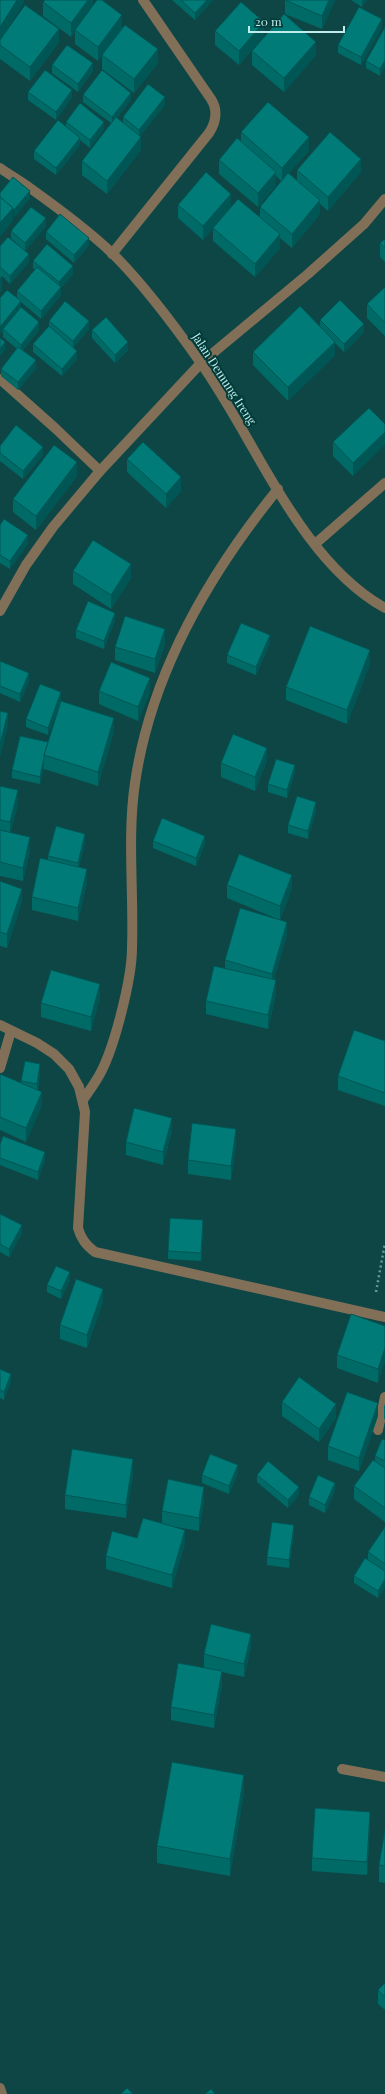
<svg xmlns="http://www.w3.org/2000/svg" width="385" height="2094" viewBox="0 0 385 2094" font-family="'Playfair Display',serif">
  <rect width="100%" height="100%" fill="#0e4645"/>
  <g fill="none" stroke-linecap="round" stroke-linejoin="round">
    <path stroke="#679998" stroke-width="2.5" stroke-dasharray="2 3" stroke-linecap="butt" d="M376,1292L385,1243"/>
    <g stroke="#826f58" stroke-width="10">
      <path d="M0,168C10,175 20,181 30,188C58,208 88,230 113,254C145,286 174,325 200,362C256,440 299,560 385,608"/>
      <path d="M112,254L209,133C216,122 218,110 211,99L143,0"/>
      <path d="M0,379L55,428L100,471"/>
      <path d="M315,544L385,483"/>
      <path d="M0,611L26,565L53,527L100,471L201,363L308,274L364,224L385,199"/>
      <path d="M0,1025L37,1043L54,1054L69,1069L79,1087L85,1112L78,1228C81,1239 86,1245 95,1252L385,1317"/>
      <path d="M0,1068L11,1031"/>
      <path d="M83,1100C89,1091 96,1082 101,1072C115,1045 132,978 132,948C134,893 127,837 135,783C151,673 209,574 278,489"/>
      <path d="M378,1430L385,1397"/>
      <path d="M342,1769L385,1777"/>
      <path d="M0,2088L2,2094"/>
    </g>
  </g>
  <g fill="#006a67">
    <path d="M0,0H24V2L5,33L59,42L30,81L0,59Z"/>
    <path d="M93,0V5L122,28L158,63L134,93L102,69V55L98,61L75,44V32L71,37L43,16V2Z"/>
    <path d="M172,0H213L195,20Z"/>
    <path d="M285,0H335L322,29L285,14Z"/>
    <path d="M351,0H367L362,7Z"/>
    <path d="M382,27L361,65L338,53V45Z"/>
    <path d="M385,27L380,76L366,68V61Z"/>
    <path d="M215,31L264,36L239,65L215,45Z"/>
    <path d="M252,51L316,55L284,92L252,65Z"/>
    <path d="M52,65L93,71L78,92L52,73Z"/>
    <path d="M28,92L72,97L56,120L28,100Z"/>
    <path d="M83,95L131,100L117,118L123,123V117L165,105L140,136L141,150L107,194L82,175V161L111,123L83,102Z"/>
    <path d="M66,122L104,129L90,148L80,140V145L56,175L34,159V151L66,127Z"/>
    <path d="M241,132L309,151L289,173L297,180V170L361,172L328,211L320,204V214L292,248L280,238V248L255,277L213,241V228L203,240L178,218V205L231,207L260,216V207L281,181L276,176V185L258,207L219,174V160L241,141Z"/>
    <path d="M46,226L25,251L11,238V231Z"/>
    <path d="M46,232L89,245L74,263L46,239Z"/>
    <path d="M385,239V262L380,257V243Z"/>
    <path d="M0,246L29,262L10,284L2,276V290L0,292Z"/>
    <path d="M33,261L73,274L61,288V295L41,319L21,302V308L39,330L23,350L36,368L18,390L1,376V369L17,349L3,337V331L0,334L17,298V291L35,270L33,268Z"/>
    <path d="M385,287V336L367,318V304Z"/>
    <path d="M320,320L364,332L344,352L335,343V355L288,401L253,365V352L320,327Z"/>
    <path d="M49,321L89,329L73,348L77,359L62,376L33,352V344L49,327Z"/>
    <path d="M92,330L128,350L115,363L92,338Z"/>
    <path d="M385,424L353,476L333,456V442Z"/>
    <path d="M0,446L43,455L23,479L0,461Z"/>
    <path d="M127,459L181,491L166,508L127,472Z"/>
    <path d="M77,476L36,530L13,512V499Z"/>
    <path d="M0,525L28,543L10,569L0,563Z"/>
    <path d="M73,571L131,578L111,609L73,584Z"/>
    <path d="M115,620L104,649L76,638V630Z"/>
    <path d="M165,643L155,673L115,660V647Z"/>
    <path d="M270,643L256,675L227,663V655Z"/>
    <path d="M0,661L29,681L20,702L0,693Z"/>
    <path d="M370,664L347,724L286,700V687Z"/>
    <path d="M99,691L150,692L138,721L99,704Z"/>
    <path d="M61,700V701L114,731L98,786L44,769V766L40,784L12,778V770L48,742L60,703L48,735L26,727V719Z"/>
    <path d="M267,761L255,791L221,777V763Z"/>
    <path d="M295,772L287,798L268,792V784Z"/>
    <path d="M0,786L18,804L10,833L30,851L23,881L0,876Z"/>
    <path d="M316,810L308,839L288,833V825Z"/>
    <path d="M153,841L205,844L196,866L153,848Z"/>
    <path d="M85,842L79,867L87,883L78,921L32,910V897L48,860V856Z"/>
    <path d="M0,881L22,902L7,948L0,946Z"/>
    <path d="M227,885L292,888L280,920L227,898Z"/>
    <path d="M287,935L274,979L276,994L268,1029L206,1014V1001L225,968V960Z"/>
    <path d="M100,998L91,1031L41,1017V1003Z"/>
    <path d="M385,1041V1106L338,1090V1076Z"/>
    <path d="M40,1072L38,1090L42,1105L26,1142L0,1130V1074L21,1083V1081Z"/>
    <path d="M172,1131L163,1165L126,1155V1142Z"/>
    <path d="M236,1143L231,1180L188,1174V1160Z"/>
    <path d="M0,1144L45,1160L38,1180L0,1165Z"/>
    <path d="M0,1214L22,1233L9,1257L0,1252Z"/>
    <path d="M203,1228L201,1261L168,1259V1251Z"/>
    <path d="M70,1280L61,1299L47,1292V1285Z"/>
    <path d="M103,1302L87,1348L60,1339V1325Z"/>
    <path d="M385,1326L378,1383L337,1368V1355Z"/>
    <path d="M0,1369L11,1381L4,1400L0,1398Z"/>
    <path d="M282,1402L336,1418L319,1442L282,1416Z"/>
    <path d="M385,1404V1420L384,1419V1406Z"/>
    <path d="M378,1416L359,1471L328,1460V1446Z"/>
    <path d="M385,1440V1522L354,1499V1486L375,1461V1456Z"/>
    <path d="M133,1473L126,1518L65,1509V1495Z"/>
    <path d="M238,1473L229,1494L202,1483V1475Z"/>
    <path d="M257,1475L299,1495L288,1508L257,1482Z"/>
    <path d="M335,1491L325,1513L309,1505V1497Z"/>
    <path d="M204,1500L199,1531L176,1527L185,1543L172,1588L106,1569V1556L137,1538L162,1523V1511Z"/>
    <path d="M385,1527V1587L378,1598L354,1583V1576L368,1559V1552Z"/>
    <path d="M294,1532L289,1568L267,1565V1557Z"/>
    <path d="M251,1647L244,1677L222,1672V1685L214,1728L171,1720V1707L213,1670L204,1668V1654Z"/>
    <path d="M244,1792L230,1876L157,1863V1846Z"/>
    <path d="M370,1825L367,1875L312,1871V1858Z"/>
    <path d="M385,1830V1883L379,1882V1865Z"/>
    <path d="M385,1983V2010L378,2004V1990Z"/>
  </g>
  <g fill="#005654">
    <path d="M17,0H24V2L0,41V27Z"/>
    <path d="M88,0H93V6L75,30V32L71,37V23Z"/>
    <path d="M207,0H213L195,20V13Z"/>
    <path d="M329,0H335L322,29V16Z"/>
    <path d="M362,0H367L362,7Z"/>
    <path d="M122,15V28L98,61V47Z"/>
    <path d="M382,19V27L361,65V57Z"/>
    <path d="M264,22V36L239,65V51Z"/>
    <path d="M59,29V42L30,81V67Z"/>
    <path d="M316,42V55L284,92V78Z"/>
    <path d="M158,49V63L134,93V79Z"/>
    <path d="M385,60V68L380,76V69Z"/>
    <path d="M93,63V71L78,92V84Z"/>
    <path d="M72,90V97L56,120V112Z"/>
    <path d="M131,93V100L112,124V117Z"/>
    <path d="M165,97V105L139,138V130Z"/>
    <path d="M104,122V129L90,148V140Z"/>
    <path d="M141,137V150L107,194V181Z"/>
    <path d="M309,137V151L282,181V168Z"/>
    <path d="M80,138V145L56,175V168Z"/>
    <path d="M361,159V172L328,211V197Z"/>
    <path d="M276,172V185L258,207V193Z"/>
    <path d="M30,191V199L14,218V210Z"/>
    <path d="M231,194V208L203,240V226Z"/>
    <path d="M320,200V214L292,248V234Z"/>
    <path d="M13,208V221L0,237V223Z"/>
    <path d="M46,218V226L25,251V243Z"/>
    <path d="M280,234V248L255,277V264Z"/>
    <path d="M89,238V245L74,263V255Z"/>
    <path d="M29,254V262L10,284V276Z"/>
    <path d="M73,266V274L61,288V295L41,319V311L59,290V282Z"/>
    <path d="M2,276V290L0,292V278Z"/>
    <path d="M21,301V309L3,329V331L0,334V327Z"/>
    <path d="M89,321V329L73,348V341Z"/>
    <path d="M39,322V330L21,352V345Z"/>
    <path d="M364,324V332L344,352V344Z"/>
    <path d="M5,342V350L0,356V349Z"/>
    <path d="M128,342V350L115,363V355Z"/>
    <path d="M335,342V355L288,401V387Z"/>
    <path d="M77,351V359L62,376V369Z"/>
    <path d="M36,360V368L18,390V382Z"/>
    <path d="M385,432V445L353,476V463Z"/>
    <path d="M43,447V455L23,479V471Z"/>
    <path d="M77,462V476L36,530V516Z"/>
    <path d="M181,477V491L166,508V494Z"/>
    <path d="M28,535V543L10,569V561Z"/>
    <path d="M131,564V578L111,609V595Z"/>
    <path d="M115,613V620L104,649V641Z"/>
    <path d="M165,629V643L155,673V659Z"/>
    <path d="M270,635V643L256,675V667Z"/>
    <path d="M370,650V664L347,724V710Z"/>
    <path d="M29,673V681L20,702V694Z"/>
    <path d="M150,678V692L138,721V707Z"/>
    <path d="M61,692V700L48,735V728Z"/>
    <path d="M8,713V727L0,757V744Z"/>
    <path d="M114,718V731L98,786V772Z"/>
    <path d="M267,748V761L255,791V777Z"/>
    <path d="M44,758V766L40,784V777Z"/>
    <path d="M295,765V772L287,798V790Z"/>
    <path d="M18,790V804L10,836V822Z"/>
    <path d="M316,802V810L308,839V831Z"/>
    <path d="M85,834V842L78,871V863Z"/>
    <path d="M205,836V844L196,866V858Z"/>
    <path d="M30,837V851L23,881V868Z"/>
    <path d="M87,869V883L78,921V908Z"/>
    <path d="M292,875V888L280,920V906Z"/>
    <path d="M22,889V902L7,948V934Z"/>
    <path d="M287,922V935L272,987V974Z"/>
    <path d="M276,980V994L268,1029V1015Z"/>
    <path d="M100,984V998L91,1031V1017Z"/>
    <path d="M40,1064V1072L37,1092V1084Z"/>
    <path d="M42,1092V1105L26,1142V1128Z"/>
    <path d="M172,1118V1131L163,1165V1152Z"/>
    <path d="M236,1129V1143L231,1180V1166Z"/>
    <path d="M45,1152V1160L38,1180V1172Z"/>
    <path d="M203,1220V1228L201,1261V1253Z"/>
    <path d="M22,1225V1233L9,1257V1249Z"/>
    <path d="M70,1272V1280L61,1299V1291Z"/>
    <path d="M103,1289V1302L87,1348V1335Z"/>
    <path d="M385,1348V1362L378,1383V1369Z"/>
    <path d="M11,1374V1381L4,1400V1392Z"/>
    <path d="M378,1403V1416L359,1471V1458Z"/>
    <path d="M336,1404V1418L319,1442V1429Z"/>
    <path d="M133,1459V1473L126,1518V1505Z"/>
    <path d="M238,1465V1473L229,1494V1486Z"/>
    <path d="M335,1483V1491L325,1513V1505Z"/>
    <path d="M204,1487V1500L199,1531V1518Z"/>
    <path d="M299,1487V1495L288,1508V1500Z"/>
    <path d="M294,1525V1532L289,1568V1560Z"/>
    <path d="M185,1530V1543L172,1588V1575Z"/>
    <path d="M385,1579V1587L378,1598V1591Z"/>
    <path d="M251,1634V1647L244,1677V1664Z"/>
    <path d="M222,1671V1685L214,1728V1715Z"/>
    <path d="M244,1775V1792L230,1876V1859Z"/>
    <path d="M370,1812V1825L367,1875V1862Z"/>
  </g>
  <g fill="#007b78" stroke="#005654">
    <path d="M0,0H17L0,27Z"/>
    <path d="M45,0H88L71,23L43,2Z"/>
    <path d="M97,0H102L122,15L98,47L75,30Z"/>
    <path d="M181,0H207L195,13Z"/>
    <path d="M285,0H329L322,16Z"/>
    <path d="M241,2L264,22L239,51L215,31Z"/>
    <path d="M25,5L59,29L30,67L0,45V40Z"/>
    <path d="M359,7L382,19L361,57L338,45Z"/>
    <path d="M284,14L316,42L284,78L252,51Z"/>
    <path d="M125,25L158,49L134,79L102,55Z"/>
    <path d="M385,27V60L380,69L366,61Z"/>
    <path d="M67,45L93,63L78,84L52,65Z"/>
    <path d="M45,70L72,90L56,112L28,92Z"/>
    <path d="M102,70L131,93L112,117L83,95Z"/>
    <path d="M148,84L165,97L139,130L123,117Z"/>
    <path d="M268,102L309,137L282,168L241,132Z"/>
    <path d="M80,103L104,122L90,140L66,122Z"/>
    <path d="M116,117L141,137L107,181L82,161Z"/>
    <path d="M58,120L80,138L56,168L34,151Z"/>
    <path d="M330,132L361,159L328,197L297,170Z"/>
    <path d="M237,138L276,172L258,193L219,160Z"/>
    <path d="M206,172L231,194L203,226L178,205Z"/>
    <path d="M288,173L320,200L292,234L260,207Z"/>
    <path d="M13,177L30,191L14,210L13,208L0,197V193Z"/>
    <path d="M0,197L13,208L0,223Z"/>
    <path d="M238,199L280,234L255,264L213,228Z"/>
    <path d="M31,207L46,218L25,243L11,231Z"/>
    <path d="M60,214L89,238L74,255L46,232Z"/>
    <path d="M8,237L29,254L10,276L0,267V246Z"/>
    <path d="M385,239V248L380,243Z"/>
    <path d="M47,244L73,266L59,282L33,261Z"/>
    <path d="M37,267L61,287L41,311L17,291Z"/>
    <path d="M385,287V323L367,304Z"/>
    <path d="M7,290L21,301L0,327V298Z"/>
    <path d="M340,300L364,324L344,344L320,320Z"/>
    <path d="M65,301L89,321L73,341L49,321Z"/>
    <path d="M300,306L335,342L288,387L253,352Z"/>
    <path d="M21,307L39,322L21,345L3,329Z"/>
    <path d="M106,317L128,342L115,355L92,330Z"/>
    <path d="M49,326L77,351L62,369L33,344Z"/>
    <path d="M0,338L5,342L0,349Z"/>
    <path d="M18,347L36,360L18,382L1,369Z"/>
    <path d="M369,408L385,424V432L353,463L333,442Z"/>
    <path d="M16,425L43,447L23,471L0,453V446Z"/>
    <path d="M143,442L181,477L166,494L127,459Z"/>
    <path d="M54,445L77,462L36,516L13,499Z"/>
    <path d="M4,519L28,535L10,561L0,555V525Z"/>
    <path d="M93,540L131,564L111,595L73,571Z"/>
    <path d="M88,601L115,613L104,641L76,630Z"/>
    <path d="M125,616L165,629L155,659L115,647Z"/>
    <path d="M241,623L270,635L256,667L227,655Z"/>
    <path d="M310,626L370,650L347,710L286,687Z"/>
    <path d="M0,661L29,673L20,694L0,686Z"/>
    <path d="M111,662L150,678L138,707L99,691Z"/>
    <path d="M40,684L61,692L48,728L26,719Z"/>
    <path d="M61,701L114,718L98,772L44,755Z"/>
    <path d="M0,711L8,713L0,744Z"/>
    <path d="M233,734L267,748L255,777L221,763Z"/>
    <path d="M20,736L48,742L44,755V758L40,777L12,770Z"/>
    <path d="M276,759L295,765L287,790L268,784Z"/>
    <path d="M0,786L18,790L10,822L0,820Z"/>
    <path d="M297,796L316,802L308,831L288,825Z"/>
    <path d="M162,818L205,836L196,858L153,841Z"/>
    <path d="M56,826L85,834L78,863L48,856Z"/>
    <path d="M0,830L30,837L23,868L0,862Z"/>
    <path d="M239,854L292,875L280,906L227,885Z"/>
    <path d="M40,858L87,869L78,908L32,897Z"/>
    <path d="M0,881L22,889L7,934L0,932Z"/>
    <path d="M240,908L287,922L272,974L225,960Z"/>
    <path d="M214,966L276,980L268,1015L206,1001Z"/>
    <path d="M51,970L100,984L91,1017L41,1003Z"/>
    <path d="M354,1030L385,1041V1093L338,1076Z"/>
    <path d="M25,1061L40,1064L37,1084L21,1081Z"/>
    <path d="M0,1074L42,1092L26,1128L0,1117Z"/>
    <path d="M134,1108L172,1118L163,1152L126,1142Z"/>
    <path d="M192,1123L236,1129L231,1166L188,1160Z"/>
    <path d="M3,1136L45,1152L38,1172L0,1158V1144Z"/>
    <path d="M0,1214L22,1225L9,1249L0,1244Z"/>
    <path d="M170,1218L203,1220L201,1253L168,1251Z"/>
    <path d="M56,1266L70,1272L61,1291L47,1285Z"/>
    <path d="M76,1279L103,1289L87,1335L60,1325Z"/>
    <path d="M351,1314L385,1326V1348L378,1369L337,1355Z"/>
    <path d="M0,1369L11,1374L4,1392L0,1390Z"/>
    <path d="M299,1377L336,1404L319,1429L282,1402Z"/>
    <path d="M347,1392L378,1403L359,1458L328,1446Z"/>
    <path d="M382,1439L385,1440V1461L375,1456Z"/>
    <path d="M72,1449L133,1459L126,1505L65,1495Z"/>
    <path d="M210,1454L238,1465L229,1486L202,1475Z"/>
    <path d="M373,1460L385,1468V1508L354,1486Z"/>
    <path d="M268,1461L299,1487L288,1500L257,1475Z"/>
    <path d="M318,1475L335,1483L325,1505L309,1497Z"/>
    <path d="M168,1479L204,1487L199,1518L162,1511Z"/>
    <path d="M143,1518L185,1530L172,1575L106,1556L112,1531L137,1538Z"/>
    <path d="M272,1522L294,1525L289,1560L267,1557Z"/>
    <path d="M385,1527V1564L368,1552Z"/>
    <path d="M365,1558L385,1571V1579L378,1591L354,1576Z"/>
    <path d="M211,1624L251,1634L244,1664L204,1654Z"/>
    <path d="M178,1663L222,1671L214,1715L171,1707Z"/>
    <path d="M172,1762L244,1775L230,1859L157,1846Z"/>
    <path d="M315,1808L370,1812L367,1862L312,1858Z"/>
    <path d="M385,1830V1866L379,1865Z"/>
    <path d="M385,1983V1997L378,1990Z"/>
    <path d="M127,2088L133,2094H121Z"/>
    <path d="M211,2089L215,2094H205Z"/>
  </g>
  <g text-anchor="middle" stroke-width="4" stroke-linejoin="round" paint-order="stroke">
    <g font-size="12" fill="#c0edeb" stroke="#003b3a">
      <text transform="translate(224 379) rotate(57)" y="4">Jalan Demung Ireng</text>
    </g>
  </g>
  <path d="M249 26v6h95v-6" fill="none" stroke="#c0edeb" stroke-width="2"/>
  <text x="255" y="26" font-size="12" fill="#c0edeb" stroke="#003b3a" stroke-width="3" paint-order="stroke">20 m</text>
</svg>
